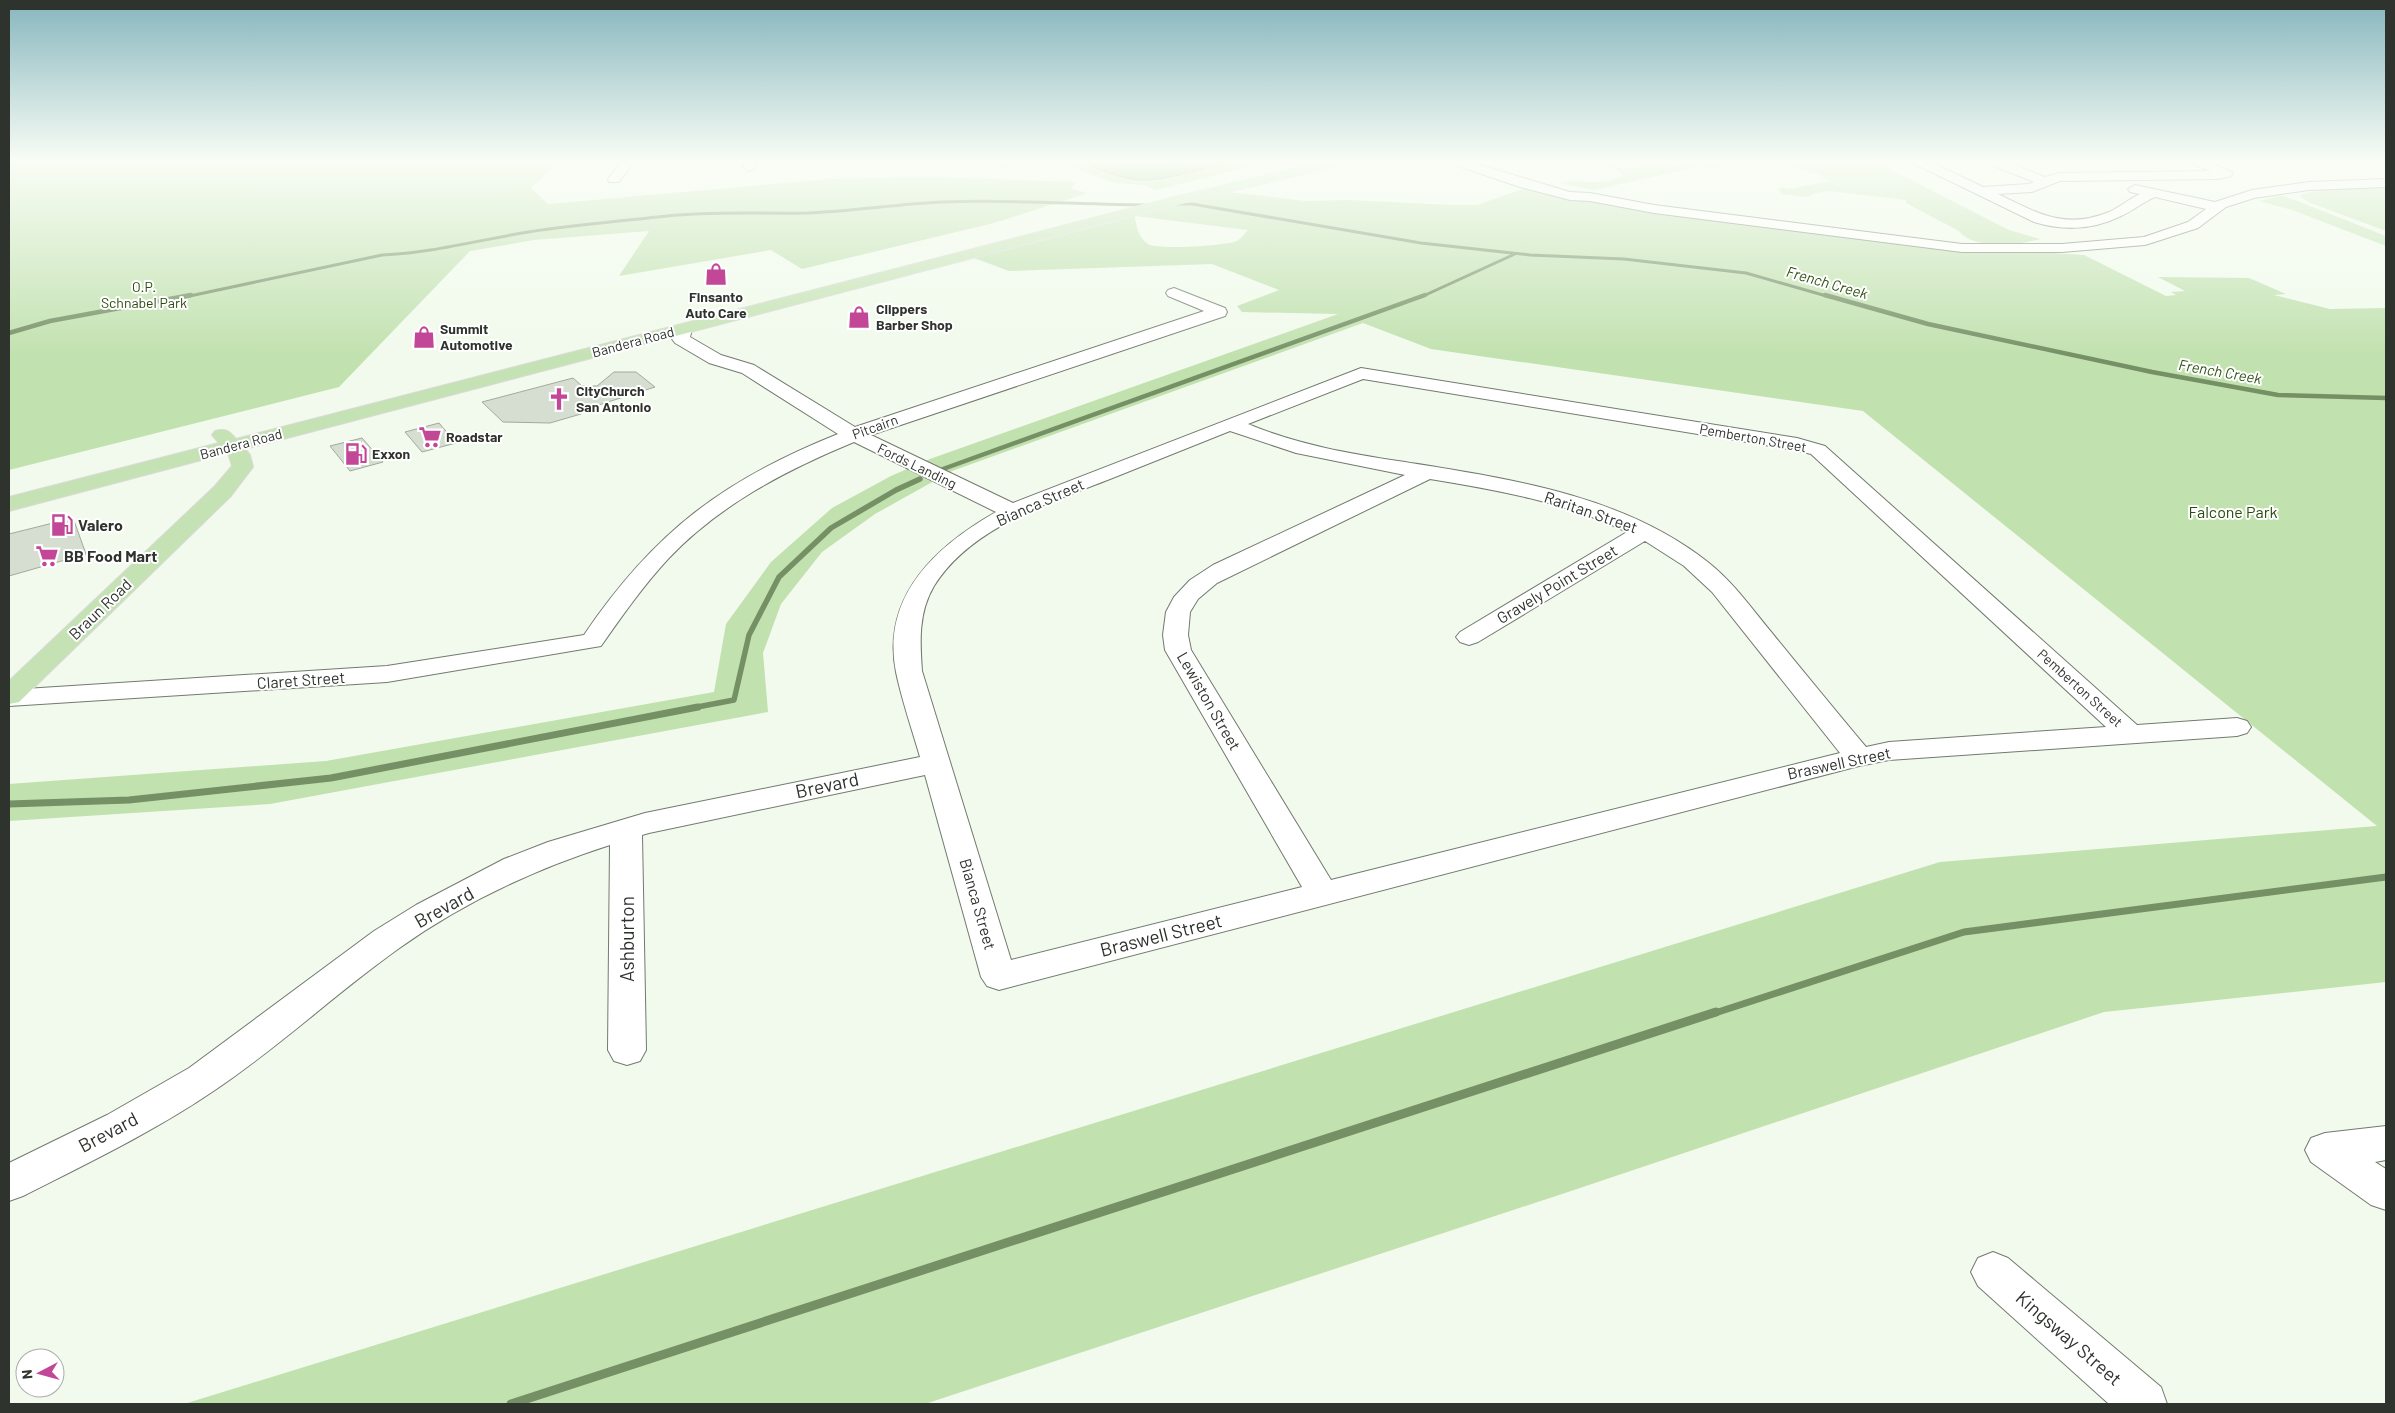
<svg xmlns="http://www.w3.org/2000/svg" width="2395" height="1413" viewBox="0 0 2395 1413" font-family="Barlow,sans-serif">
  <rect width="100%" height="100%" fill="#f1faec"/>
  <g fill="#c1e1af" fill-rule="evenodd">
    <path d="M9,160H560L531,188L548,204L830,179L928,177L1076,182L1071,189L1088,193L994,223L802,269L771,250L619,276L649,231L534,240L470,251L339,387L9,470Z"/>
    <path d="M1072,160H1250L1262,164L1156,190L1144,185L1115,183L1074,168Z"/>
    <path d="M1584,160H1599L1623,168H1635L1659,164L1668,167L1707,160H1872L2009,230L2040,239C2020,245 1973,250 1959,231L1906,203V200L1830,191L1815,193L1807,197L1781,194L1779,189L1783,187L1788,189L1831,181L1823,178L1827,177L1774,161L1761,160L1715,168L1697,167L1594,190L1559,183C1576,178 1603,188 1623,175L1617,170Z"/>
    <path d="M1525,188L1652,213L1899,243L2084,255L2166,296L2176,295L2171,292L2185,291L2158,277L2249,278L2286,294L2274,295L2330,309L2386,308V982L2104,1012L1565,1193L925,1404H184L1940,862L2377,826L1863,411L1431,349L1363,323L952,471L875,514L822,552L781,604L763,653L768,712L270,804L9,821V784L326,761L714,692L726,624L771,562L832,508L891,476L930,459L1338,314L1242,312L1237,306L1279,290L1212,264L1009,271L974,258L1229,192L1305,201L1349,200L1454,205H1477ZM1135,217V216L1248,230C1245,233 1241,239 1237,241C1226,246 1156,250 1148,244C1139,238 1136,227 1135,217Z"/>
    <path d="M2386,188V231L2308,202L2300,196C2314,187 2367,189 2386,188Z"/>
    <path d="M2279,196H2285L2386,236V246L2292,210L2259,201Z"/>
  </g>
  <path fill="#93b87c" stroke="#759065" d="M1083,160H1230C1211,168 1168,179 1147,180C1126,181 1103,171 1084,163Z"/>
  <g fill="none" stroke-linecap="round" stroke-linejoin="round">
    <g stroke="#759065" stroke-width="3">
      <path d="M1170,204H1192L1421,243L1530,255L1624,259L1746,273L1830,297"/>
      <path d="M185,297L382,255C431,253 479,240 528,232C574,225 621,221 667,216C714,211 760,214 807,213C853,211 898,204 943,202C1013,199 1083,205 1153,205"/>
      <path d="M1421,297L1515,254"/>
    </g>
    <g stroke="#759065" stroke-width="4.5">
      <path d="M1825,295L1928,324L2152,372L2278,395L2386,398"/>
      <path d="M9,333L50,321L191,295"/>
      <path d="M943,469L1425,295"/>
    </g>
    <path stroke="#759065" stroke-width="5.5" d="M692,708L734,700L749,635L779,577L831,528L896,490L920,479"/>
    <g stroke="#759065" stroke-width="7">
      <path d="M9,804L129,800L331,778L698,707"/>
      <path d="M1712,1014L1964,932L2386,877"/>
    </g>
    <path stroke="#759065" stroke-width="9" d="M511,1404L1716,1012"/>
  </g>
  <g fill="#d5ded0" stroke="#a2aa9e">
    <path d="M614,372H636L655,387L586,409L581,414L550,423L503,422L482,402L573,378L582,386H597Z"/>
    <path d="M439,423L456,443L422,452L405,432Z"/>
    <path d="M362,438L383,462L350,471L330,446Z"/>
    <path d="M73,518L86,554L9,576V534Z"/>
  </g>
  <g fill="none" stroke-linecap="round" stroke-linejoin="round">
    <defs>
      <g id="minor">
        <path d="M623,160H635L619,182H609L608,179Z"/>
        <path d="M747,160H759L753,170L749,171L743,167Z"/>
        <path d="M997,160H1009V162L1003,166L999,165Z"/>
        <path d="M1447,160H1464L1570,192L1590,193L1654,205L1962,244H2062L2144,237L2188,222L2206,209L2155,197C2143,202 2133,211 2121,216C2093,230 2063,231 2034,222L1913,163L1911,160H1926L1983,187L2029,184L2034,182L1987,163L1985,160H2001L2045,177L2059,173L2211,171L2190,163L2188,160H2204L2233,173L2231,176L2218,179L2060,181L2032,192L1998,194C2037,213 2065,230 2109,212C2120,207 2129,199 2140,194L2130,192L2128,189L2135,185L2215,202L2252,190L2309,182L2386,179V187L2309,190L2254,198L2226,207L2198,228L2145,245L2062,252H1962L1654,213L1590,201L1570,200L1520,187L1449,163Z"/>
        <path d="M1174,288L1225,308L1227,312L1225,316L871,435L1013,503L1361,368L1797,438L1825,446L2137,725L2237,718L2247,721L2251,727L2247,733L2237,736L1889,760L1859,766L999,990L987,986L981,977L925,775L649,833L642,835L646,1050L640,1061L627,1065L614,1061L608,1050L610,845C535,869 462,903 398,949C335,994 279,1047 215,1090C155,1131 88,1163 23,1196L9,1201V1163L107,1115L189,1068L374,931L416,905L504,859L548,842L645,813L920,757C912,729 902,701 896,672C881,596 936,546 996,512L854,442C786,470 719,505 668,559C643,586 622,616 601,646L387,682L9,706V690L387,666L584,635C654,532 723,480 838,434L742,373L709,363L675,343L672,339L678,325H690L692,329L690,337L721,355L754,365L855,427L1204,311L1168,296L1166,293L1168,290ZM1363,379L1795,450L1811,454L2106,727L1889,742L1866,747C1834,709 1803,671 1772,633C1752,609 1734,583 1709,563C1624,495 1510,479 1405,462C1352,454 1298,445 1248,424ZM1230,431L1296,453L1405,475L1213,565L1190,580L1174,597L1166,612L1163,635L1165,650L1302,887L1011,960L922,671C920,642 918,613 934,586C971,527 1049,503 1110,479C1150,463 1190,447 1230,431ZM1430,479C1497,490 1565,502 1627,532L1460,632L1456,637L1460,642L1469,645L1478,642L1645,541L1684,566L1712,592L1840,753L1331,880L1191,650L1188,635L1190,612L1198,599L1217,583Z"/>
        <path d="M2386,1126V1160L2375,1162L2386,1169V1210L2371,1205L2311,1162L2305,1150L2311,1138L2325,1133Z"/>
        <path d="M1993,1252L2008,1258L2161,1387L2167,1404H2109L1978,1286L1971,1272L1978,1258Z"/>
      </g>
      <path id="major" d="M1332,160H1352L1350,163L1186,202L245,449L250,455L253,467L231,496L19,702L9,704V681L215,486L232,466L228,453L9,511V497L219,443L212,435L215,431C226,428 229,431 236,439L1178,196Z"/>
    </defs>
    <use href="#minor" stroke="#737a6e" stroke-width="2"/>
    <use href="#major" stroke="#dadad9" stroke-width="2"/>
    <use href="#minor" fill="#fff" fill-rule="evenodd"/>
    <use href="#major" fill="#c5e2b4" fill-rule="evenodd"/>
  </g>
  <linearGradient id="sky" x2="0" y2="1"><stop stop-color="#86b6bd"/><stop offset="0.45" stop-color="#f9fdf6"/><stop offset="1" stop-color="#f9fdf6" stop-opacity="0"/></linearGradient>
  <rect width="2395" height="357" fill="url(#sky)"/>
  <defs>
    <symbol id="shop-bare" viewBox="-9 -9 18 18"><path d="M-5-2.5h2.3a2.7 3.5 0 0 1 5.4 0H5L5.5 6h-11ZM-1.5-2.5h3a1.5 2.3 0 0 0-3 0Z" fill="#c34797" stroke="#fff" stroke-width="2.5" paint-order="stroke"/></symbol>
    <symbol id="church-bare" viewBox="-9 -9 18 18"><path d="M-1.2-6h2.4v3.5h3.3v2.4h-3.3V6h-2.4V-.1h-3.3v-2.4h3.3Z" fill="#c34797" stroke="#fff" stroke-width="2.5" paint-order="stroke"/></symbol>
    <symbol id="supermarket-bare" viewBox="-9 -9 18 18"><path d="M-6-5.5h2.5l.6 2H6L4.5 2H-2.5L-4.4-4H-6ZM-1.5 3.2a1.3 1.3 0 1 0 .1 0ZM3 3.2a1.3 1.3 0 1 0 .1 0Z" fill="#c34797" stroke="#fff" stroke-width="2.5" paint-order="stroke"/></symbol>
    <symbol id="fuel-bare" viewBox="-9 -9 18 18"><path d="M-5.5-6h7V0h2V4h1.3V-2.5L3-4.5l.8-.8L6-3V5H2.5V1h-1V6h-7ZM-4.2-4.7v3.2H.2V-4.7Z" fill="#c34797" stroke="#fff" stroke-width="2.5" paint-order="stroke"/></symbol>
  </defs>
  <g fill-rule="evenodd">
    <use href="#shop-bare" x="700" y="258" width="32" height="32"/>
    <use href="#shop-bare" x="843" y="301" width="32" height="32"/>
    <use href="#shop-bare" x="408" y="321" width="32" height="32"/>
    <use href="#church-bare" x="543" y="383" width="32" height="32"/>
    <use href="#supermarket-bare" x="414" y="421" width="32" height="32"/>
    <use href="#fuel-bare" x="340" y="438" width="32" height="32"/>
    <use href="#fuel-bare" x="46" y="509" width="32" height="32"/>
    <use href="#supermarket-bare" x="31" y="540" width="32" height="32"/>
  </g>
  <g text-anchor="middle" stroke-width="4" stroke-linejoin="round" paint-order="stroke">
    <g font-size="14" fill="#2a4c0c" stroke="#fff">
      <text x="144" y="292">O.P.<tspan x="144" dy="16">Schnabel Park</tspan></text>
    </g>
    <g font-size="14" font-weight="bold" fill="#2f332e" stroke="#fff" text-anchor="start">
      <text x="716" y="302" text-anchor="middle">Finsanto<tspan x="716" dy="16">Auto Care</tspan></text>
      <text x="876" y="314">Clippers<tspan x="876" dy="16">Barber Shop</tspan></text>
      <text x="440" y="334">Summit<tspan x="440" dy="16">Automotive</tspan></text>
      <text x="576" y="396">CityChurch<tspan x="576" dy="16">San Antonio</tspan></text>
      <text x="446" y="442">Roadstar</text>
      <text x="372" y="459">Exxon</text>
    </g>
    <g font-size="14" fill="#2f332e" stroke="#fff">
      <text transform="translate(633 342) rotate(-15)" y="5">Bandera Road</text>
      <text transform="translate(875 427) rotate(-20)" y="5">Pitcairn</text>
      <text transform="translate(1753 438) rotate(10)" y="5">Pemberton Street</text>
      <text transform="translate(241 444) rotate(-15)" y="5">Bandera Road</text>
      <text transform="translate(917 466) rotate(26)" y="5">Fords Landing</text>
      <text transform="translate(2080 688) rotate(42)" y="5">Pemberton Street</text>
    </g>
    <g font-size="15" font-style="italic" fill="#305214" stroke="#fff">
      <text transform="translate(1827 283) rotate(16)" y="5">French Creek</text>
      <text transform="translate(2220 372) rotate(10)" y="5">French Creek</text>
    </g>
    <g font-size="16" fill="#2f332e" stroke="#fff">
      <text transform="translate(1040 502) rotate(-24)" y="6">Bianca Street</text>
      <text transform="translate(1591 512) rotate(19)" y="6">Raritan Street</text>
      <text transform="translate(1557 584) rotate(-31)" y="6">Gravely Point Street</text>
      <text transform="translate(100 609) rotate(-44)" y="6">Braun Road</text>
      <text transform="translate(301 680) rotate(-4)" y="6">Claret Street</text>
      <text transform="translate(1209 701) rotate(60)" y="6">Lewiston Street</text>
      <text transform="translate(1839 763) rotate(-12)" y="6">Braswell Street</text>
      <text transform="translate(978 904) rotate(74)" y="6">Bianca Street</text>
    </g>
    <g font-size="16" fill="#2a4c0c" stroke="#fff">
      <text x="2233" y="518">Falcone Park</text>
    </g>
    <g font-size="16" font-weight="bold" fill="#2f332e" stroke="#fff" text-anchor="start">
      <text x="78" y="531">Valero</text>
      <text x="64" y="562">BB Food Mart</text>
    </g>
    <g font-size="19" fill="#2f332e" stroke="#fff">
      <text transform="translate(827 785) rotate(-12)" y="7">Brevard</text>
      <text transform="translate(444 907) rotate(-29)" y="7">Brevard</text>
      <text transform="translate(1161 935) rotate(-14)" y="7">Braswell Street</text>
      <text transform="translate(627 939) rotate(-90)" y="7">Ashburton</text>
      <text transform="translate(108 1132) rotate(-28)" y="7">Brevard</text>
      <text transform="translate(2069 1338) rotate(41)" y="7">Kingsway Street</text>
    </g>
  </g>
  <rect width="2395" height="1413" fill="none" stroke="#2f332e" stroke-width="20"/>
  <g transform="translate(40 1373) rotate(264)"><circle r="24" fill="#ffffff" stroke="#acadab"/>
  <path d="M0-4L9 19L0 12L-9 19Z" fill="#c34797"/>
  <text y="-8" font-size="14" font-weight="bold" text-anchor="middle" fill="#2f332e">N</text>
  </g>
</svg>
